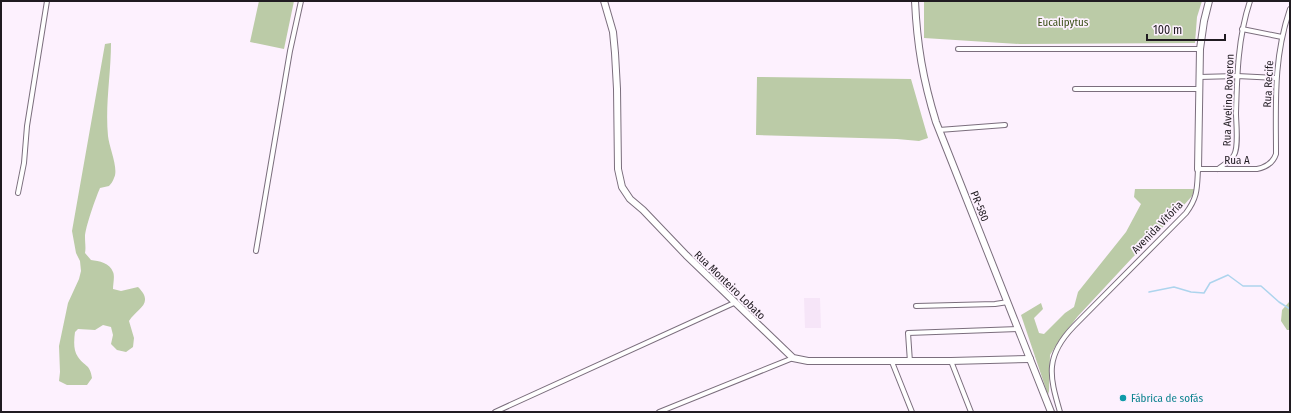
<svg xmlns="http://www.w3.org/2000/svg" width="1291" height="413" viewBox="0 0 1291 413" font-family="'Fira Sans Condensed',sans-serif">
  <rect width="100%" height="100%" fill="#fdf1fe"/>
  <path fill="#f6e5f8" d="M804,298H820L821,328H805Z"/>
  <g fill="#bbcba7">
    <path d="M259,1H294L284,49L250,42Z"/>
    <path d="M924,1H1202L1197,17L1195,43L1020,44L924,38Z"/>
    <path d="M111,43C111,74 105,105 108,136C109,147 119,169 114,178C113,181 111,184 109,186L100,188C96,197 85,228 85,237C85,243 86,248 85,253L91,260C99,261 110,263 113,272C115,276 113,284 113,289L121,291L138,287C155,304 137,308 129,321L134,338L133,347L126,352L117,350L111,344L113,335L111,327L103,325L95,330L78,329L75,332C74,340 73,350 78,357C85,367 90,364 92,378L87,385H67L59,381L60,372L59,346L68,303L79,279L81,271L80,261L76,253L72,231L105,44Z"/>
    <path d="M757,77L911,79L928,138L919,141L897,139L756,135Z"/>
    <path d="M1135,189H1195L1192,196L1176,214L1133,257L1078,316L1060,339L1050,355L1049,391L1048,395L1021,315L1041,303L1043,309L1034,318L1039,333L1044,334L1065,313L1074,307L1078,292L1126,232L1141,204L1134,197Z"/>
    <path d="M1289,302H1290V330H1287L1281,321L1282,310Z"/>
  </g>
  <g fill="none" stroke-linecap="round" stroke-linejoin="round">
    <path stroke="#add4ed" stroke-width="1.5" d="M1149,292L1174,287L1191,292L1204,293L1210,283L1228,275L1243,286H1261L1279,302L1290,309"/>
    <defs>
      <g id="street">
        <path d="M1242,29L1282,37"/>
        <path d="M958,49H1200"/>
        <path d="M1199,77L1237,76L1276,78"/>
        <path d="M1075,89H1199"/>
        <path d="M939,130L1005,125"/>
        <path d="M1218,169C1223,165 1231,161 1234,155C1239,147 1236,123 1236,113C1237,75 1238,37 1250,1"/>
        <path d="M18,193L24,163L27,126L47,1"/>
        <path d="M256,251L290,51L301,1"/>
        <path d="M916,306L995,304L1008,302"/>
        <path d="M951,361L971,412"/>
        <path d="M892,362L912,412"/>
        <path d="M910,362L908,333L1018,329"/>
        <path d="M495,412L734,303"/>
        <path d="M659,412L793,358"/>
        <path d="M1060,412C1049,375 1045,356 1074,326L1186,213C1198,197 1197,188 1198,169H1257C1267,167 1273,163 1276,154C1276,103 1273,59 1290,9"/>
      </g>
      <g id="secondary">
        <path d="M604,1L613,32L615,53L617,89L618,169L622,187L630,199L643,210L686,255L793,358L808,361H951L1030,359"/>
        <path d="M915,1C917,45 923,80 936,122L1051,412"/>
        <path d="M1198,169L1200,49L1204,21L1209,1"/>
      </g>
    </defs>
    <use href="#street" stroke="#7b6e7d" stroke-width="6"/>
    <use href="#secondary" stroke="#7b6e7d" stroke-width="8"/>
    <use href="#street" stroke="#fff" stroke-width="4"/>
    <use href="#secondary" stroke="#fff" stroke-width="6"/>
  </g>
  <circle fill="#0f9aa8" stroke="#fdf1fe" stroke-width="1.5" cx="1123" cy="398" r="4"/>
  <g text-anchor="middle" stroke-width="3.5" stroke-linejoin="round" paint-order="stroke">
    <g font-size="11" fill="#3e521b" stroke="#fdf1fe">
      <text x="1063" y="26">Eucalipytus</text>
    </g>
    <g font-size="11" fill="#201b21" stroke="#fdf1fe">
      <text transform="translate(1268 84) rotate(-87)" y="4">Rua Recife</text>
      <text transform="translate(1228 100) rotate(-88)" y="4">Rua Avelino Roveron</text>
      <text x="1237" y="164">Rua A</text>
      <text transform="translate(980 206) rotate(68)" y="4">PR-580</text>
      <text transform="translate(1157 227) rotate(-46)" y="4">Avenida Vitória</text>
      <text transform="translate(730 285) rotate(44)" y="4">Rua Monteiro Lobato</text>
    </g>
    <g font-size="11" fill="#0d838f" stroke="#fdf1fe" text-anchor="start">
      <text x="1131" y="402">Fábrica de sofás</text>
    </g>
  </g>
  <rect width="1291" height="413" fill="none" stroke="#201b21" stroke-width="4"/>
  <path d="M1147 34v6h78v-6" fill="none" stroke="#201b21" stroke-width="2"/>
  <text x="1153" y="34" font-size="12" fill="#201b21" stroke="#fdf1fe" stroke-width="3" paint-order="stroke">100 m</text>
</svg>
